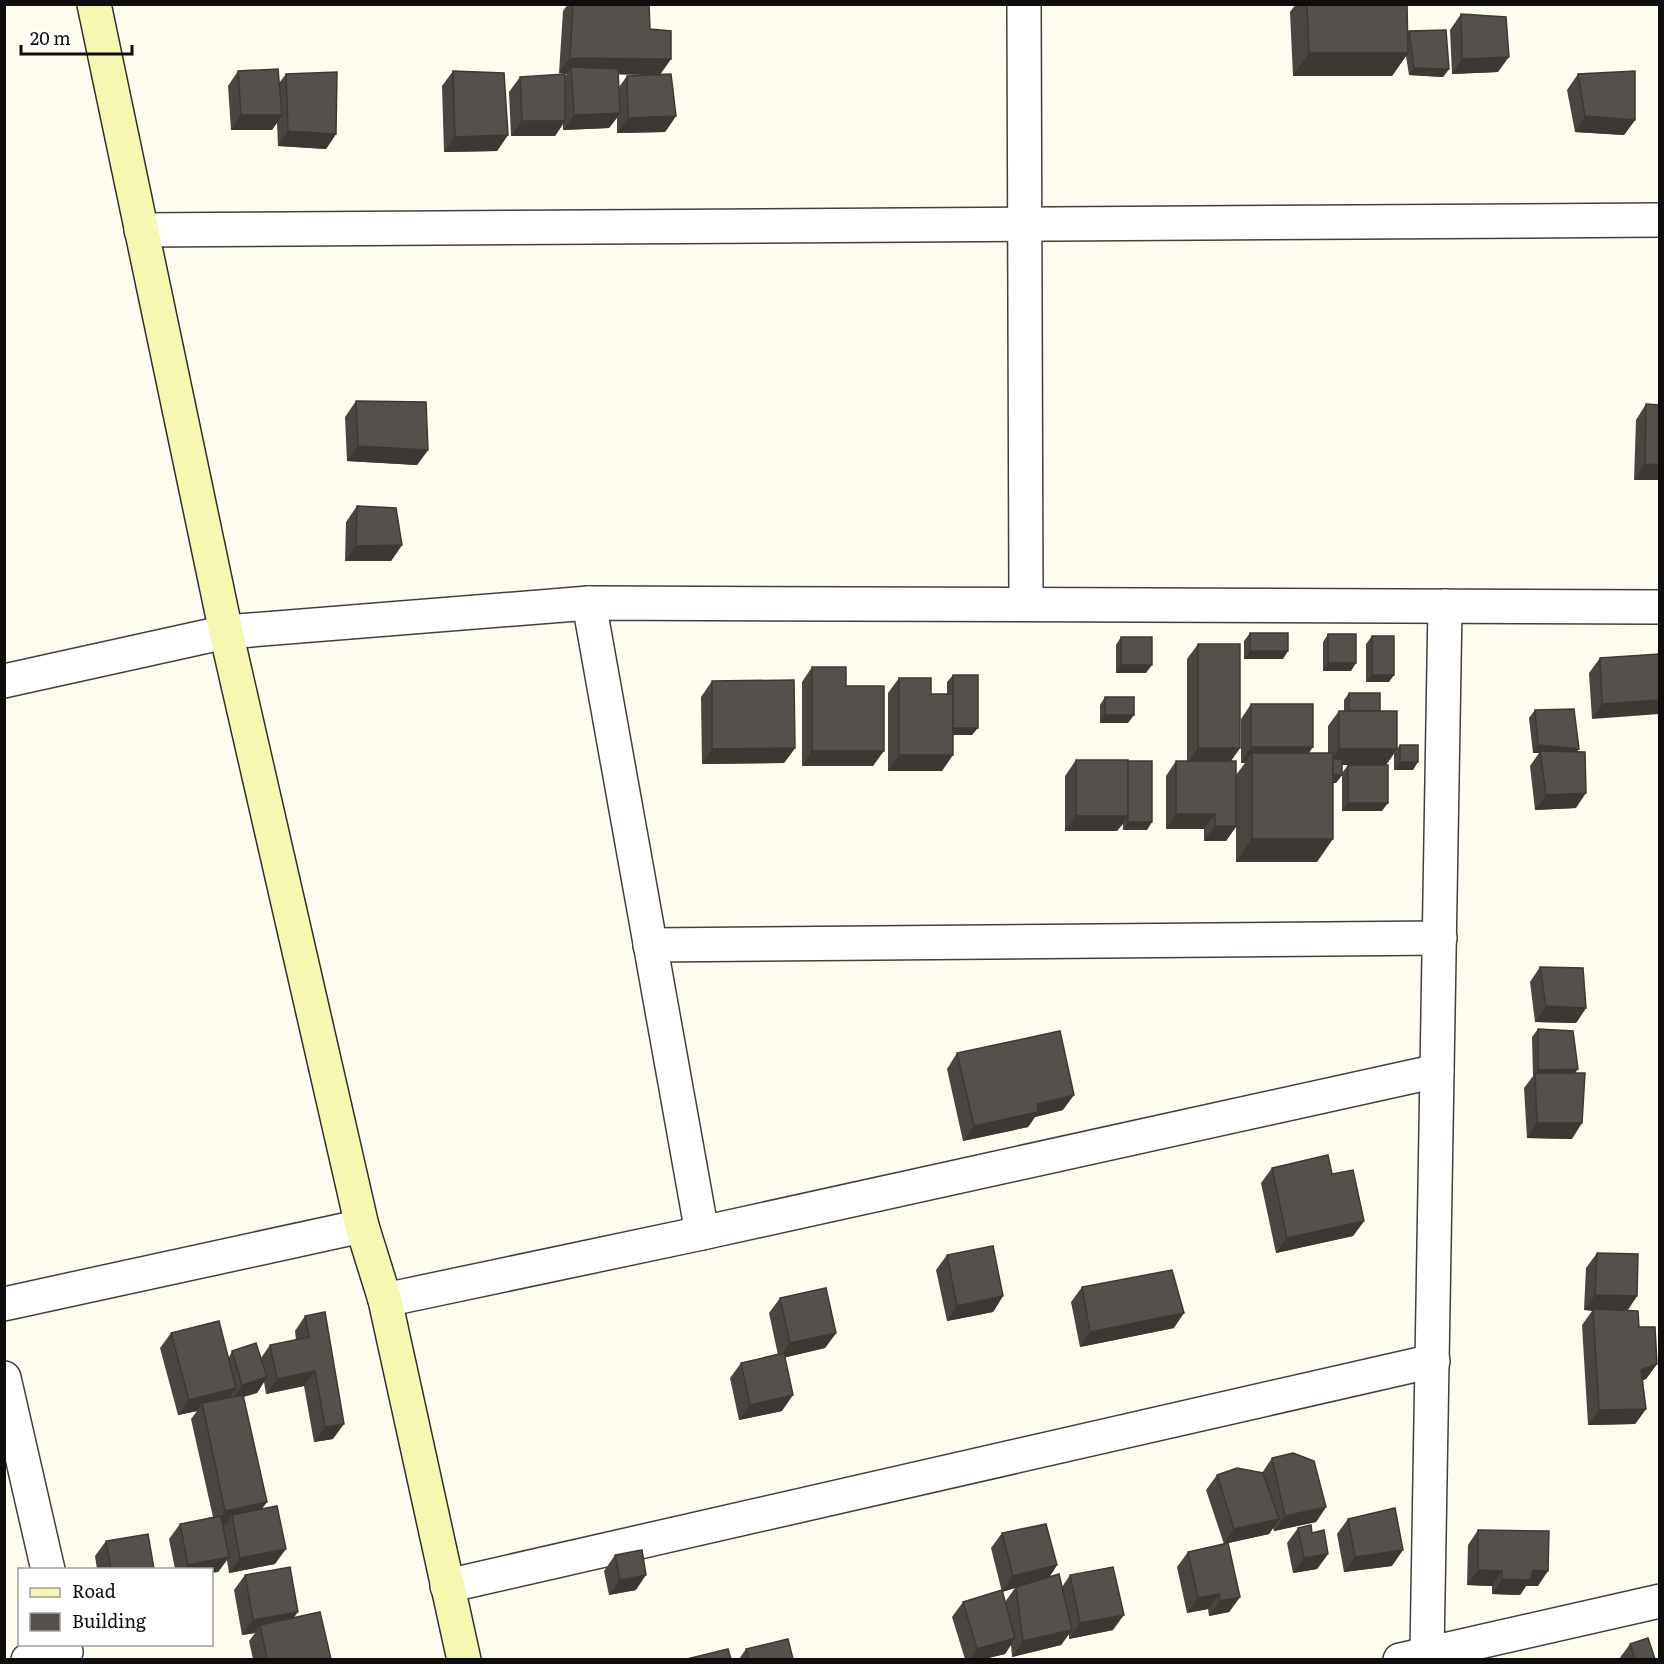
<svg xmlns="http://www.w3.org/2000/svg" width="1664" height="1664" viewBox="0 0 1664 1664" font-family="Literata,serif">
  <rect width="100%" height="100%" fill="#fdfcef"/>
  <g fill="none" stroke-linecap="round" stroke-linejoin="round">
    <defs>
      <g id="street">
        <path d="M1024,4L1026,604"/>
        <path d="M141,230L1660,220"/>
        <path d="M589,603L702,1233"/>
        <path d="M4,681L226,632L589,603L1660,607"/>
        <path d="M650,945L1440,938"/>
        <path d="M385,1300L702,1233L1437,1071"/>
        <path d="M4,1304L362,1226"/>
        <path d="M4,1378L48,1570"/>
        <path d="M447,1586L1433,1361"/>
        <path d="M1427,1653L1445,606"/>
        <path d="M28,1660L66,1652"/>
        <path d="M1400,1660L1660,1601"/>
      </g>
      <path id="secondary" d="M94,4L226,632L362,1226L385,1300L464,1660"/>
    </defs>
    <use href="#street" stroke="#404040" stroke-width="36"/>
    <use href="#secondary" stroke="#2f2f2f" stroke-width="36"/>
    <use href="#street" stroke="#fff" stroke-width="33"/>
    <use href="#secondary" stroke="#f6f7b1" stroke-width="33"/>
  </g>
  <g fill="#494540">
    <path d="M568,4H649L650,29L660,75L618,74L619,87L627,76L676,116L665,132L617,133V118L609,128L563,130V124L555,136H511L509,92L520,77L565,76L567,74L559,73L563,11Z"/>
    <path d="M1296,4H1407V33L1409,31L1449,69L1443,77L1409,75L1406,56L1392,76H1293L1290,12Z"/>
    <path d="M1461,14L1498,72L1452,74L1450,30Z"/>
    <path d="M238,71L279,83L286,74L336,134L326,149L278,146L277,123L272,130H231L228,86Z"/>
    <path d="M453,71L508,135L497,151L444,152L442,86Z"/>
    <path d="M1578,74L1635,120L1624,135L1575,132L1567,90Z"/>
    <path d="M356,401L428,450L417,465L347,461L345,417Z"/>
    <path d="M1646,404L1659,480H1634L1636,420Z"/>
    <path d="M357,506L402,545L391,561H345L346,522Z"/>
    <path d="M1250,633L1283,659H1244V641Z"/>
    <path d="M1328,634L1351,671H1323V642Z"/>
    <path d="M1372,636L1389,682H1366V644Z"/>
    <path d="M1121,637L1146,673H1116V645Z"/>
    <path d="M1198,644L1240,748L1231,761L1236,775L1245,763H1241V719L1251,704L1309,753H1328V726L1339,711H1344V700L1349,693L1380,711L1397,749L1386,765H1342V775L1336,783H1333L1317,862H1236V827L1226,841H1204V829H1166V776L1176,761H1187V659Z"/>
    <path d="M1659,654L1592,719L1589,673L1600,658Z"/>
    <path d="M812,667L846,686L873,766H802V682Z"/>
    <path d="M953,675L972,735H953L942,771H888V693L899,678L931,694H947V682Z"/>
    <path d="M712,681L795,748L784,763L702,764L701,697Z"/>
    <path d="M1105,697L1128,723H1100V705Z"/>
    <path d="M1535,710L1576,752V808L1535,810L1530,766L1539,753H1533L1529,718Z"/>
    <path d="M1400,745L1413,770H1394V753Z"/>
    <path d="M1076,760L1147,830H1123V824L1117,831H1065V776Z"/>
    <path d="M1348,765L1382,811H1342V773Z"/>
    <path d="M1540,967L1586,1008L1576,1023L1535,1022L1530,982Z"/>
    <path d="M1538,1029L1575,1073L1572,1139L1527,1138L1524,1088L1533,1076L1532,1037Z"/>
    <path d="M957,1053L1063,1110L1035,1117L1028,1127L963,1141L947,1069Z"/>
    <path d="M1272,1168L1332,1174L1364,1221L1353,1236L1276,1253L1261,1183Z"/>
    <path d="M1597,1253L1637,1296L1627,1311L1639,1327L1657,1364L1646,1379L1643,1380L1646,1409L1635,1424L1588,1425L1582,1325L1592,1311L1584,1310L1586,1268Z"/>
    <path d="M947,1255L1003,1296L993,1312L947,1321L936,1270Z"/>
    <path d="M1082,1287L1174,1328L1080,1347L1071,1302Z"/>
    <path d="M780,1298L836,1333L825,1348L785,1357L782,1411L739,1420L730,1378L741,1363L778,1355L769,1313Z"/>
    <path d="M305,1316L333,1439L314,1442L304,1386L266,1394L264,1382L257,1393L243,1397L267,1502L261,1509L275,1564L229,1573L227,1560L218,1572L212,1569H175L169,1539L180,1524L213,1517L191,1419L197,1411L178,1415L160,1348L171,1333L229,1357L232,1351L261,1358L270,1345L296,1340L295,1331Z"/>
    <path d="M1272,1458L1326,1507L1316,1522L1274,1531L1273,1528L1269,1534L1228,1543L1240,1597L1229,1612L1209,1616L1208,1609L1187,1613L1177,1567L1188,1552L1224,1544L1206,1490L1217,1475L1262,1473Z"/>
    <path d="M1348,1519L1392,1566L1344,1572L1337,1534Z"/>
    <path d="M1298,1528L1312,1533L1328,1554L1317,1569L1293,1573L1287,1543Z"/>
    <path d="M1478,1530L1538,1586H1526L1520,1595L1492,1594V1586L1467,1585L1468,1545Z"/>
    <path d="M1002,1533L1057,1565L1049,1577L1062,1587L1070,1575L1113,1630L1069,1639V1634L1061,1645L1012,1657L1011,1645L1005,1654L984,1659H965L952,1617L963,1602H1005L1015,1588L1002,1592L991,1548Z"/>
    <path d="M106,1541L154,1569H97L95,1556Z"/>
    <path d="M615,1555L636,1590L609,1595L604,1571Z"/>
    <path d="M245,1575L294,1618L331,1659H253L249,1641L255,1633L242,1635L234,1590Z"/>
    <path d="M1630,1644L1655,1659H1619Z"/>
    <path d="M746,1649L793,1659H739Z"/>
  </g>
  <g fill="#3c3834">
    <path d="M1309,53H1408L1392,76H1293Z"/>
    <path d="M1509,57L1498,72L1452,74L1462,59Z"/>
    <path d="M570,58L671,59L660,75L572,74L571,67L567,74L559,73Z"/>
    <path d="M1414,68L1449,69L1443,77L1409,75Z"/>
    <path d="M620,113L609,128L563,130L574,115Z"/>
    <path d="M241,115H282L272,130H231Z"/>
    <path d="M676,116L665,132L617,133L628,118Z"/>
    <path d="M1585,116L1635,120L1624,135L1575,132Z"/>
    <path d="M522,121H565L555,136H511Z"/>
    <path d="M288,131L336,134L326,149L278,146Z"/>
    <path d="M508,135L497,151L444,152L455,137Z"/>
    <path d="M358,446L428,450L417,465L347,461Z"/>
    <path d="M1645,464L1659,465V480H1634Z"/>
    <path d="M402,545L391,561H345L356,546Z"/>
    <path d="M1250,651H1288L1283,659H1244Z"/>
    <path d="M1328,663H1356L1351,671H1323Z"/>
    <path d="M1121,665H1152L1146,673H1116Z"/>
    <path d="M1372,675H1394L1389,682H1366Z"/>
    <path d="M1659,700V714L1592,719L1602,704Z"/>
    <path d="M1105,715H1134L1128,723H1100Z"/>
    <path d="M953,728H978L972,735H947Z"/>
    <path d="M1538,745L1579,749L1573,757L1540,751L1539,753H1533Z"/>
    <path d="M1251,747H1313L1302,763L1252,753L1245,763H1241Z"/>
    <path d="M795,748L784,763L702,764L712,749Z"/>
    <path d="M1198,748H1240L1229,763H1187Z"/>
    <path d="M1339,749H1397L1386,765H1328Z"/>
    <path d="M812,751H884L873,766H802Z"/>
    <path d="M899,755H953L942,771H888Z"/>
    <path d="M1400,762H1418L1413,770H1394Z"/>
    <path d="M1329,775H1342L1336,783H1324Z"/>
    <path d="M1586,793L1576,808L1535,810L1546,795Z"/>
    <path d="M1348,803H1388L1382,811H1342Z"/>
    <path d="M1176,814H1215L1204,829H1166Z"/>
    <path d="M1076,816H1128L1117,831H1065Z"/>
    <path d="M1128,822H1152L1147,830H1123Z"/>
    <path d="M1215,826H1236L1226,841H1204Z"/>
    <path d="M1252,839H1333L1317,862H1236Z"/>
    <path d="M1546,1006L1586,1008L1576,1023L1535,1022Z"/>
    <path d="M1578,1069L1572,1077L1535,1075L1538,1070Z"/>
    <path d="M1074,1095L1063,1110L1035,1117L1028,1127L963,1141L974,1126L1037,1104Z"/>
    <path d="M1537,1123H1582L1572,1139L1527,1138Z"/>
    <path d="M1364,1221L1353,1236L1276,1253L1287,1238Z"/>
    <path d="M1595,1295L1637,1296L1627,1311L1584,1310Z"/>
    <path d="M1003,1296L993,1312L947,1321L957,1306Z"/>
    <path d="M1184,1313L1174,1328L1080,1347L1090,1332Z"/>
    <path d="M836,1333L825,1348L779,1359L790,1343Z"/>
    <path d="M1657,1364L1646,1379L1631,1385L1641,1370Z"/>
    <path d="M315,1371L304,1386L266,1394L277,1379Z"/>
    <path d="M267,1377L257,1393L232,1400L242,1385Z"/>
    <path d="M236,1388L226,1403H202L197,1411L178,1415L189,1400Z"/>
    <path d="M793,1395L782,1411L739,1420L750,1405Z"/>
    <path d="M1646,1409L1635,1424L1588,1425L1599,1410Z"/>
    <path d="M344,1424L333,1439L314,1442L325,1427Z"/>
    <path d="M267,1502L256,1517L232,1515L226,1524L215,1526L225,1511Z"/>
    <path d="M1326,1507L1316,1522L1274,1531L1285,1516Z"/>
    <path d="M1279,1519L1269,1534L1224,1544L1234,1529Z"/>
    <path d="M286,1549L275,1564L229,1573L240,1558Z"/>
    <path d="M1403,1550L1392,1566L1344,1572L1355,1557Z"/>
    <path d="M1328,1554L1317,1569L1293,1573L1304,1558Z"/>
    <path d="M229,1557L218,1572L212,1573V1569H185L188,1565Z"/>
    <path d="M1057,1565L1047,1581L1016,1587L1015,1588L1002,1592L1013,1576Z"/>
    <path d="M1478,1570L1502,1571L1492,1586L1467,1585Z"/>
    <path d="M1533,1570L1548,1571L1538,1586H1526L1520,1595L1492,1594L1502,1579Z"/>
    <path d="M646,1575L636,1590L609,1595L620,1580Z"/>
    <path d="M1219,1594L1208,1609L1187,1613L1198,1598Z"/>
    <path d="M1240,1597L1229,1612L1209,1616L1220,1601Z"/>
    <path d="M298,1612L287,1627L260,1625L255,1633L242,1635L253,1620Z"/>
    <path d="M1124,1615L1113,1630L1069,1639L1080,1623Z"/>
    <path d="M1072,1630L1061,1645L1012,1657L1023,1641Z"/>
    <path d="M1015,1638L1005,1654L984,1659H970L977,1649Z"/>
  </g>
  <g fill="#55504b" stroke="#3c3834" stroke-width="1.5">
    <path d="M573,4H649L650,29L671,31V59L570,58Z"/>
    <path d="M1307,4H1407L1408,53H1309Z"/>
    <path d="M1461,14L1506,17L1509,57L1462,59Z"/>
    <path d="M1446,30L1449,69L1414,68L1409,31Z"/>
    <path d="M571,67L618,69L620,113L574,115Z"/>
    <path d="M278,69L282,115H241L238,71Z"/>
    <path d="M453,71L504,73L508,135L455,137Z"/>
    <path d="M1635,71V120L1585,116L1578,74Z"/>
    <path d="M337,72L336,134L288,131L286,74Z"/>
    <path d="M565,74V121H522L520,77Z"/>
    <path d="M671,74L676,116L628,118L627,76Z"/>
    <path d="M356,401L426,402L428,450L358,446Z"/>
    <path d="M1646,404L1659,405V465L1645,464Z"/>
    <path d="M357,506L396,508L402,545L356,546Z"/>
    <rect x="1250" y="633" width="38" height="18"/>
    <rect x="1328" y="634" width="28" height="29"/>
    <rect x="1372" y="636" width="22" height="39"/>
    <rect x="1121" y="637" width="31" height="28"/>
    <rect x="1198" y="644" width="42" height="104"/>
    <path d="M1659,654V700L1602,704L1600,658Z"/>
    <path d="M812,667H846V686H884V751H812Z"/>
    <rect x="953" y="675" width="25" height="53"/>
    <path d="M899,678H931V694H953V755H899Z"/>
    <path d="M794,680L795,748L712,749V681Z"/>
    <rect x="1349" y="693" width="31" height="18"/>
    <rect x="1105" y="697" width="29" height="18"/>
    <rect x="1251" y="704" width="62" height="43"/>
    <path d="M1574,709L1579,749L1538,745L1535,710Z"/>
    <rect x="1339" y="711" width="58" height="38"/>
    <rect x="1400" y="745" width="18" height="17"/>
    <path d="M1540,751L1585,752L1586,793L1546,795Z"/>
    <rect x="1252" y="753" width="81" height="86"/>
    <rect x="1333" y="759" width="9" height="16"/>
    <rect x="1076" y="760" width="52" height="56"/>
    <rect x="1128" y="761" width="24" height="61"/>
    <path d="M1176,761H1236V826H1215V814H1176Z"/>
    <rect x="1348" y="765" width="40" height="38"/>
    <path d="M1540,967L1583,968L1586,1008L1546,1006Z"/>
    <path d="M1538,1029L1573,1031L1578,1069L1538,1070Z"/>
    <path d="M1060,1031L1074,1095L1037,1104L1038,1112L974,1126L957,1053Z"/>
    <path d="M1535,1073H1585L1582,1123H1537Z"/>
    <path d="M1328,1155L1332,1174L1353,1170L1364,1221L1287,1238L1272,1168Z"/>
    <path d="M993,1246L1003,1296L957,1306L947,1255Z"/>
    <path d="M1597,1253L1638,1254L1637,1296L1595,1295Z"/>
    <path d="M1172,1270L1184,1313L1090,1332L1082,1287Z"/>
    <path d="M826,1288L836,1333L790,1343L780,1298Z"/>
    <path d="M1593,1309L1638,1311L1639,1327H1655L1657,1364L1641,1370L1646,1409L1599,1410Z"/>
    <path d="M325,1312L344,1424L325,1427L315,1371L277,1379L270,1345L309,1337L305,1316Z"/>
    <path d="M219,1321L236,1388L189,1400L171,1333Z"/>
    <path d="M256,1343L267,1377L242,1385L232,1351Z"/>
    <path d="M784,1353L793,1395L750,1405L741,1363Z"/>
    <path d="M243,1395L267,1502L225,1511L202,1403Z"/>
    <path d="M1293,1453L1314,1461L1326,1507L1285,1516L1272,1458Z"/>
    <path d="M1237,1468L1263,1473L1279,1519L1234,1529L1217,1475Z"/>
    <path d="M277,1506L286,1549L240,1558L232,1515Z"/>
    <path d="M1395,1508L1403,1550L1355,1557L1348,1519Z"/>
    <path d="M221,1516L229,1557L188,1565L180,1524Z"/>
    <path d="M1046,1524L1057,1565L1013,1576L1002,1533Z"/>
    <path d="M1311,1525L1312,1533L1324,1530L1328,1554L1304,1558L1298,1528Z"/>
    <path d="M1478,1530L1549,1531L1548,1571L1533,1570L1530,1580L1502,1579V1571L1478,1570Z"/>
    <path d="M148,1534L154,1569H111L106,1541Z"/>
    <path d="M1228,1543L1240,1597L1220,1601L1219,1594L1198,1598L1188,1552Z"/>
    <path d="M642,1550L646,1575L620,1580L615,1555Z"/>
    <path d="M290,1567L298,1612L253,1620L245,1575Z"/>
    <path d="M1113,1567L1124,1615L1080,1623L1070,1575Z"/>
    <path d="M1059,1574L1072,1630L1023,1641L1016,1587Z"/>
    <path d="M1002,1590L1015,1638L977,1649L963,1602Z"/>
    <path d="M320,1612L331,1659H267L260,1625Z"/>
    <path d="M1648,1638L1655,1659H1635L1630,1644Z"/>
    <path d="M788,1639L793,1659H749L746,1649Z"/>
    <path d="M728,1649L731,1659H687Z"/>
  </g>
  <rect width="1664" height="1664" fill="none" stroke="#0d0d0d" stroke-width="12"/>
  <rect x="18" y="1568" width="195" height="78" fill="#ffffff" stroke="#9e9e9e" stroke-width="1.5"/>
  <rect x="30" y="1588" width="30" height="9" fill="#f6f7b1" stroke="#9e9e9e" stroke-width="1.5"/>
  <text x="72" y="1598" font-size="18" fill="#0d0d0d">Road</text>
  <rect x="30" y="1613" width="30" height="18" fill="#55504b" stroke="#9e9e9e" stroke-width="1.5"/>
  <text x="72" y="1628" font-size="18" fill="#0d0d0d">Building</text>
  <path d="M21 45v9h111v-9" fill="none" stroke="#0d0d0d" stroke-width="3"/>
  <text x="30" y="45" font-size="18" fill="#0d0d0d" stroke="#ffffff" stroke-width="4.5" paint-order="stroke">20 m</text>
</svg>
